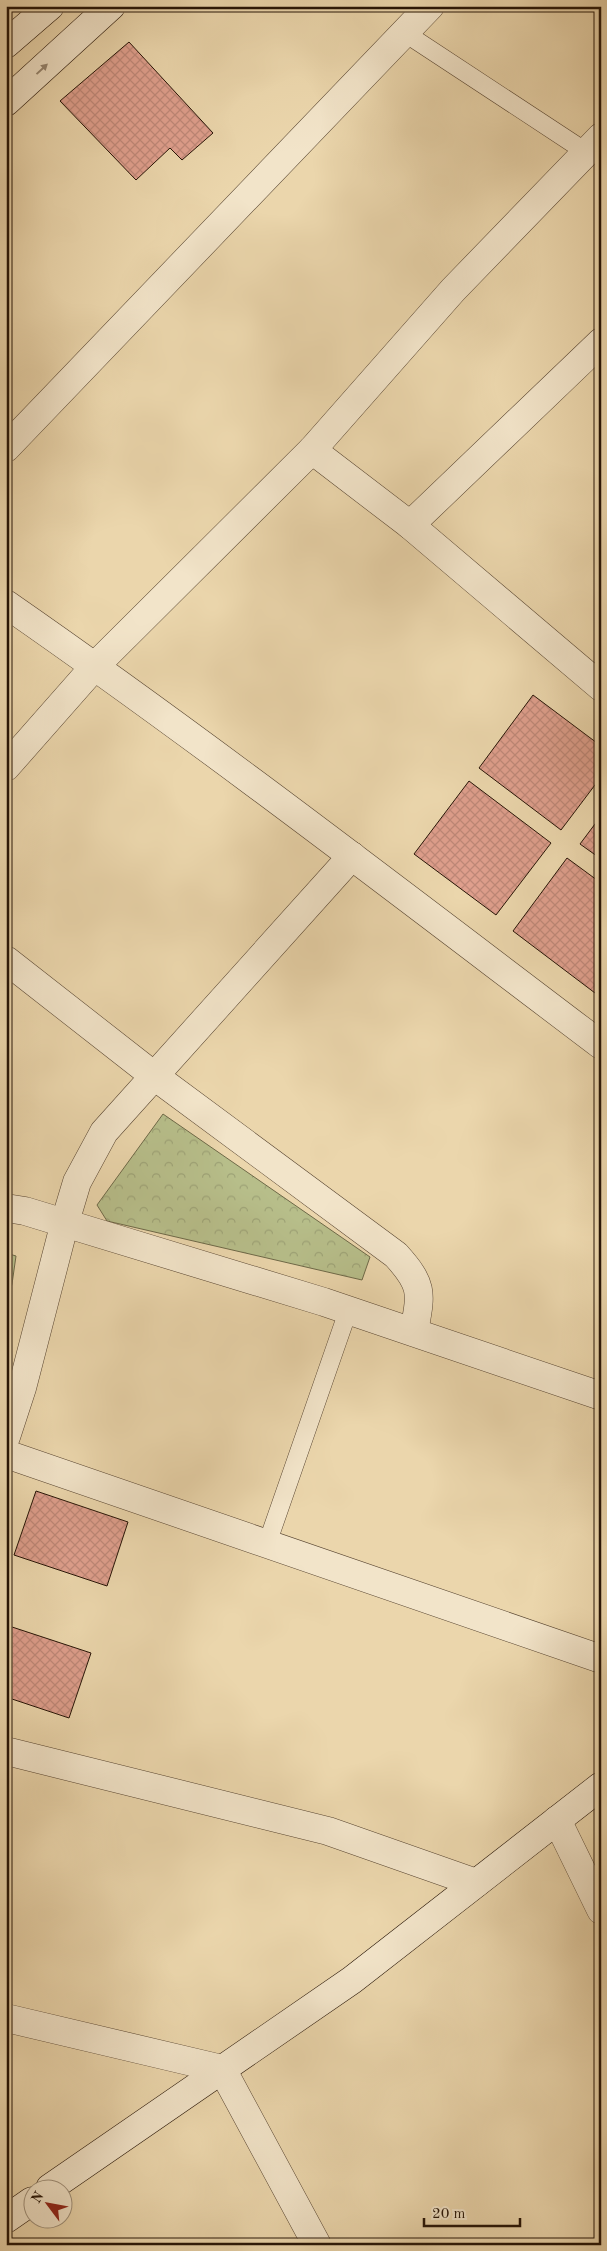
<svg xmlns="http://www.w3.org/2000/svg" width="607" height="2251" viewBox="0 0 607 2251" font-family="'Old Standard TT',serif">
  <defs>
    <pattern id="park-crowns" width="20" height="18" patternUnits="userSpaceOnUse" patternTransform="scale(1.25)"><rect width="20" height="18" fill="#b7be8a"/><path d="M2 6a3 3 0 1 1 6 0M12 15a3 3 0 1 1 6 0" fill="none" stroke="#9da276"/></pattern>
    <pattern id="building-cross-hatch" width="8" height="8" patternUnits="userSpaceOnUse" patternTransform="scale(1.25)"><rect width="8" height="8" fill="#df9f8d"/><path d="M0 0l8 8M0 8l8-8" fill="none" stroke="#bf8878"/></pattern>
  </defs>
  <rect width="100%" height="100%" fill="#ebd6ac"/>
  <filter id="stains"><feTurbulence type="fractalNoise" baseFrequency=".004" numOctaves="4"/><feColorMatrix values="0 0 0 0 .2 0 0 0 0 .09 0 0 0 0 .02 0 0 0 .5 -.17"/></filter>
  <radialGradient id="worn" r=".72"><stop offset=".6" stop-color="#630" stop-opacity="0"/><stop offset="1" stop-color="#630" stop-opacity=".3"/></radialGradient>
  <g fill="url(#park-crowns)" stroke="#6e6948">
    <path d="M163,1114L370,1257L362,1280L107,1221L97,1205Z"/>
    <path d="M6,1253L16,1256L12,1284L6,1307Z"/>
  </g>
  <g fill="url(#building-cross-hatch)" stroke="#261406">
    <path d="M129,42L213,133L182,160L170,148L136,180L60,101Z"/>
    <path d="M533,695L601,746V777L561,830L479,768Z"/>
    <path d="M469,781L551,843L496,915L414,854Z"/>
    <path d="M601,816V859L580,844Z"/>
    <path d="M567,858L601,883V986L595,993L513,931Z"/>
    <path d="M36,1491L128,1522L107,1586L14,1555Z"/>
    <path d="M6,1625L91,1653L69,1718L6,1697Z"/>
  </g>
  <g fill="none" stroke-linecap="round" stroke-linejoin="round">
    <defs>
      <g id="lane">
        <path d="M405,33L586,152"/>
        <path d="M267,1544L348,1311"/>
      </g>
      <g id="street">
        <path d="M6,448L430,6"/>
        <path d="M312,450L410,525L601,687"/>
        <path d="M410,525L601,342"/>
        <path d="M6,604C209,745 404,896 601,1045"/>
        <path d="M6,767L95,666L312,450L453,290L601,137"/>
        <path d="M6,960L153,1075L396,1255C424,1286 421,1293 414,1332"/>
        <path d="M6,1208L25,1211L324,1302L601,1396"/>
        <path d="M6,1437L22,1388L65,1222L77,1182L104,1132L352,856"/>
        <path d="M6,1454L601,1659"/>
        <path d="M6,1751L328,1831L476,1883"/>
        <path d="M557,1820L601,1910"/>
        <path d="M6,2018L222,2069L317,2245"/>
      </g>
      <g id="secondary">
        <path d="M6,44L50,6"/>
        <path d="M6,102L111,6"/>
        <path d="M50,2188L352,1980L601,1786"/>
        <path d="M6,2219L32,2201"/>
      </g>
    </defs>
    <use href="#lane" stroke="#574430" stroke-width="19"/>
    <use href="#street" stroke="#574430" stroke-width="29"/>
    <use href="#secondary" stroke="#261406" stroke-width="29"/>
    <use href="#lane" stroke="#f2e4c9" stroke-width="18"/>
    <use href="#street" stroke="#f2e4c9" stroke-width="28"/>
    <use href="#secondary" stroke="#f2e4c9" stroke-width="28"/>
  </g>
  <defs><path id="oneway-solid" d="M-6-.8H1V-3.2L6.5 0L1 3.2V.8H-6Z" transform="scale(1.25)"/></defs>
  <use fill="#968671" href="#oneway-solid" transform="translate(42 69) rotate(-43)"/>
  <rect width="607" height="2251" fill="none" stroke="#ebd6ac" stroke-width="25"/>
  <rect x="8" y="8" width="592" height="2236" fill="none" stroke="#261406" stroke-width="2.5"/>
  <rect x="12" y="12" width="582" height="2226" fill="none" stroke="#261406"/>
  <g transform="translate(48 2204) rotate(302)"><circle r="24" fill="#f2e4c9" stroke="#a0917b"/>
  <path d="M0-4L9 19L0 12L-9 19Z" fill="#8f2418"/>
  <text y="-8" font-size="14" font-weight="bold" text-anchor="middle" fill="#261406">N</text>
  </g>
  <path d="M424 2218v8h96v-8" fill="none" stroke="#261406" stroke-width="2.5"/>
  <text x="432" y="2218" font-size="15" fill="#261406" stroke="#f2e4c9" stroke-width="4" paint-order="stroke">20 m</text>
  <rect width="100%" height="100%" filter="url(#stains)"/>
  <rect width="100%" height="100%" fill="url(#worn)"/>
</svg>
